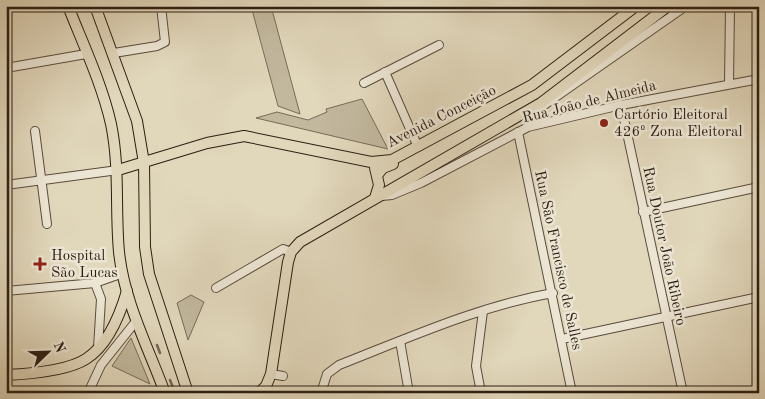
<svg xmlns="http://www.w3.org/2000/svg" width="765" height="399" viewBox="0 0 765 399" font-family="'Old Standard TT',serif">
  <rect width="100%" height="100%" fill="#e1d7bb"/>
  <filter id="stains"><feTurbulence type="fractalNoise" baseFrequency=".004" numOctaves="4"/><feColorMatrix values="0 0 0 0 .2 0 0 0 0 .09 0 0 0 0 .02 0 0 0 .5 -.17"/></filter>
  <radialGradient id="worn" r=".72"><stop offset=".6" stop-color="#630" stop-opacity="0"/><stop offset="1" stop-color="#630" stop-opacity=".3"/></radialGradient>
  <g fill="#c2b89e" stroke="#786b58">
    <path d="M251,6H271L300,114L278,106Z"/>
    <path d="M362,99L388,149L256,118L277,112L308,120L327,112L326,109Z"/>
    <path d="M191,295L204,302L188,340L177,303Z"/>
    <path d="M131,338L150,384L112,366Z"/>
  </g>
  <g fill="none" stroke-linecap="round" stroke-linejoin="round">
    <g stroke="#746756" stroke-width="2.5">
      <path d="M157,345L160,353"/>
      <path d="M170,380L175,393"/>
    </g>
    <defs>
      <g id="minor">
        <path d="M114,53L157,46L165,42L161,6"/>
        <path d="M6,68L86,54"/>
        <path d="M385,72L418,147"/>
        <path d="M364,83L439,45"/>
        <path d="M729,84L730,6"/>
        <path d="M621,105L683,393"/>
        <path d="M540,108L686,6"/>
        <path d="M35,131L47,224"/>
        <path d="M518,132L572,393"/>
        <path d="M6,185L118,170"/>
        <path d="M382,196L392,195L421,183L528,127L621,105L759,79"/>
        <path d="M643,212L759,187"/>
        <path d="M95,283L101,299L98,348"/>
        <path d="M216,288L283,249L291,252"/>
        <path d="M6,291L95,283L123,273"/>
        <path d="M562,339L759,297"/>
        <path d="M400,341L409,393"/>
        <path d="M271,374L283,376"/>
        <path d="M88,393L101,365L137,320"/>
        <path d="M321,393L327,374L339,365C408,338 479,306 553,293"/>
        <path d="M481,393L476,366L483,311"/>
      </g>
      <g id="major">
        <path d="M68,6C83,44 102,84 111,124C120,168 115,208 119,252C124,301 148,347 165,393"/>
        <path d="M95,6L137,121L144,163L145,247L149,274L188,393"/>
        <path d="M118,170L207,143L244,136L371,162L392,160L532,85L636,6"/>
        <path d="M378,174L383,168L393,164"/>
        <path d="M375,198L379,185L375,168"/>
        <path d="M6,375C28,374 67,371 86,359C108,345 120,315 127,291"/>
        <path d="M259,393L266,386L271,374L288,262L291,252L300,242L541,103L668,6"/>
      </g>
    </defs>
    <use href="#minor" stroke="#5a4c3d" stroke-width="10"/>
    <use href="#major" stroke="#2d1e13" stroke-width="12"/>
    <use href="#minor" stroke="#ece5d3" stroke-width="8"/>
    <use href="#major" stroke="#e1d7bb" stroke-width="10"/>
  </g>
  <g fill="#8f2418" stroke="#ece5d3" stroke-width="2">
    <circle cx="604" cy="123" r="5"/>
    <path d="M37.5 256.5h5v5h5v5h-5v5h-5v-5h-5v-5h5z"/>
  </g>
  <g text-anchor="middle" stroke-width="5" stroke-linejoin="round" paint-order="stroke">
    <g font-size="15" fill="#2d1e13" stroke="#ece5d3">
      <text transform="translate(589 101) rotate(-14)" y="5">Rua João de Almeida</text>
      <text transform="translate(441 116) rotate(-27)" y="5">Avenida Conceição</text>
      <text transform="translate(665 246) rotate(78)" y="5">Rua Doutor João Ribeiro</text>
      <text transform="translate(559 260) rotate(78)" y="5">Rua São Francisco de Salles</text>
    </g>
    <g font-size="15" fill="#2d1e13" stroke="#ece5d3" text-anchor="start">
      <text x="614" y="119">Cartório Eleitoral<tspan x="614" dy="17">426º Zona Eleitoral</tspan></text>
      <text x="51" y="260">Hospital<tspan x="51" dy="17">São Lucas</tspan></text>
    </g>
  </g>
  <rect width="765" height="399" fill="none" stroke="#e1d7bb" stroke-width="25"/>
  <rect x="8" y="8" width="750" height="384" fill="none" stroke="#2d1e13" stroke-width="2.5"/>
  <rect x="12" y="12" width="740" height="374" fill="none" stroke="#2d1e13"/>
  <g transform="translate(48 352) rotate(67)" stroke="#ece5d3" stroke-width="4" paint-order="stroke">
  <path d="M0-4L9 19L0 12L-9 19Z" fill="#2d1e13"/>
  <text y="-8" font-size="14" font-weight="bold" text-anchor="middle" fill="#2d1e13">N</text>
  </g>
  <rect width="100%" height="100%" filter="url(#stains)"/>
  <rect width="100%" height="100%" fill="url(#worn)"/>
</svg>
